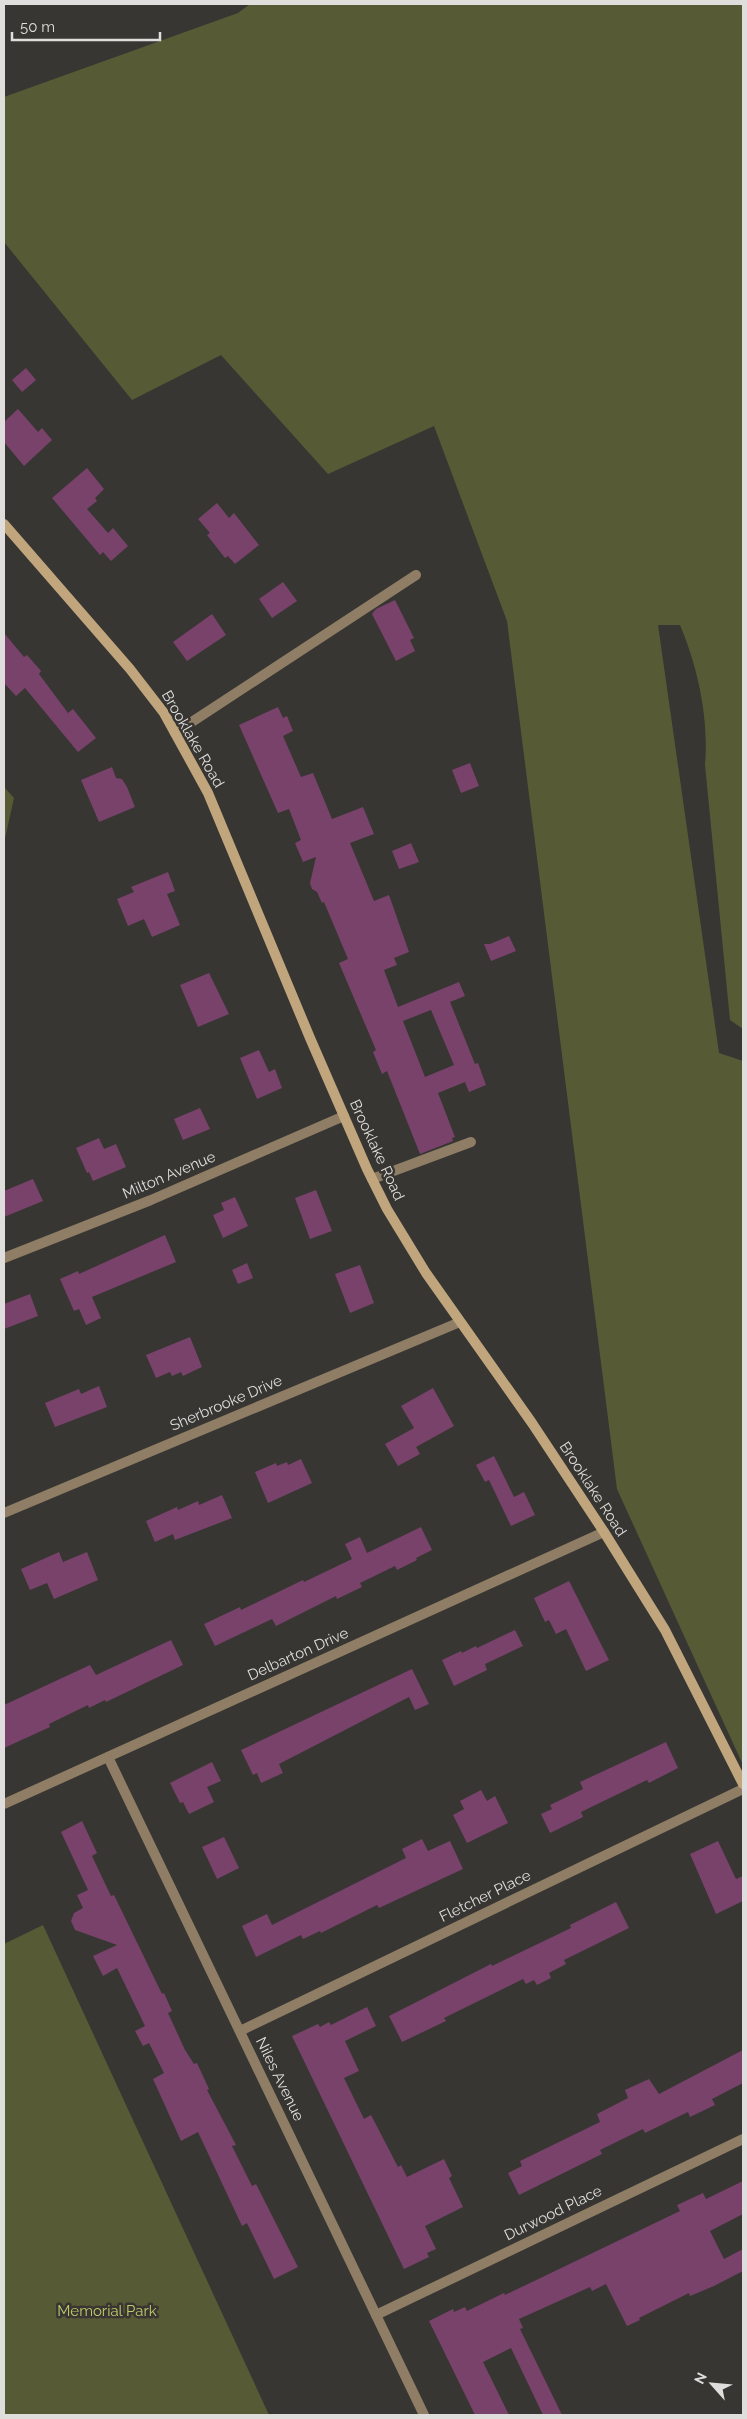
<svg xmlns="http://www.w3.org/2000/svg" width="747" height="2419" viewBox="0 0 747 2419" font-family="Raleway,sans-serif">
  <rect width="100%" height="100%" fill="#373632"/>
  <g fill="#575b35">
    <path d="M250,4H743V1029L730,1020L705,765C709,718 698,668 680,625H658L719,1053L743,1061V1765L617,1489L507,621L434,426L328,474L221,355L132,400L4,242V97L238,13Z"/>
    <path d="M4,787L14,798L4,843Z"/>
    <path d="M43,1925L269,2415H4V1944Z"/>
  </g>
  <g fill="#78426b" fill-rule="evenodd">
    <path d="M26,368L36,380L22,392L12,380Z"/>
    <path d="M18,409L38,432L42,428L52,440L24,466L4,442V422Z"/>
    <path d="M87,468L104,489L95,498L97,501L87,509L108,533L113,528L128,546L111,561L103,552L100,555L52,498Z"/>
    <path d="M217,503L229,518L234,513L259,545L235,564L228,556L225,558L207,535L210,533L198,519Z"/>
    <path d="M283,582L297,601L272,618L259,599Z"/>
    <path d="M395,600L414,638L410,640L415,651L396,661L372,614L376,609Z"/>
    <path d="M212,614L226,635L187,661L173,642Z"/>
    <path d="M4,633L24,657L27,655L41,671L39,674L68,713L73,709L96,738L78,752L25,688L16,696L4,683Z"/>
    <path d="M278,707L283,718L287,716L293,731L283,736L301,777L313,773L332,819L363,807L374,834L350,843L374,901L389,895L409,952L394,958L397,965L384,970L398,1007L459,982L465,996L450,1002L475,1064L478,1063L486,1085L469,1092L465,1082L438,1093L455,1137L452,1138L453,1141L420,1154L387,1071L382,1074L373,1052L376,1050L339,963L348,959L324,902L322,903L317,892L312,889L310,883L316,857L303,862L295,843L301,840L289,809L278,813L239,725ZM431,1010L454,1065L425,1077L403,1021Z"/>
    <path d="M470,763L479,786L461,793L452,770Z"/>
    <path d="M112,767L116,778L122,779L127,787L135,807L99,822L81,780Z"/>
    <path d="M411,843L419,862L399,869L392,851Z"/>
    <path d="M168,872L175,891L167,894L180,925L152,937L144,919L128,926L117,899L134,892L131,887Z"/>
    <path d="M509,936L516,951L491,961L484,944H490Z"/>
    <path d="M209,973L229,1014L198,1027L180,985Z"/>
    <path d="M259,1050L269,1072L275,1069L282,1088L257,1099L240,1058Z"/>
    <path d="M200,1108L210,1129L183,1140L174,1119Z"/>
    <path d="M99,1138L104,1149L116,1144L126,1167L93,1181L89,1172L87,1173L76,1148Z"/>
    <path d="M33,1179L43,1201L4,1217V1191Z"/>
    <path d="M316,1190L332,1231L310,1239L295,1198Z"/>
    <path d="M235,1197L248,1226L223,1238L213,1215L224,1210L221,1203Z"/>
    <path d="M165,1235L176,1262L92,1297L101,1318L86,1325L79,1309L74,1311L60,1279L78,1271L79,1274Z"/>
    <path d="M247,1263L253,1278L238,1284L232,1270Z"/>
    <path d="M360,1265L374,1303L350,1313L335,1274Z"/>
    <path d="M30,1294L38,1316L4,1329V1304Z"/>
    <path d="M190,1337L202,1367L183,1376L181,1372L172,1376L170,1372L156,1378L146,1355Z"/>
    <path d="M99,1386L107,1407L55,1427L45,1403L79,1389L81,1394Z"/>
    <path d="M433,1388L454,1426L416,1447L420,1454L398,1466L385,1444L414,1428L401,1406Z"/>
    <path d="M494,1456L514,1497L524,1492L535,1515L511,1526L489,1480L485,1482L476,1465Z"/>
    <path d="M301,1459L312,1483L268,1503L255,1472L276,1463L277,1466L287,1462L288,1465Z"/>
    <path d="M222,1495L232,1518L175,1540L173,1534L155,1542L146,1521L177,1507L178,1510L198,1501L199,1505Z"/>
    <path d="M421,1527L432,1550L416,1558L417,1560L397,1570L395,1566L360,1583L362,1587L337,1599L336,1596L276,1626L272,1619L215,1646L204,1624L240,1607L241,1610L303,1580L304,1582L352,1559L345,1544L360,1537L367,1553Z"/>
    <path d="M59,1552L63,1562L87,1552L98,1580L54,1599L47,1583L30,1590L21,1569Z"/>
    <path d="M569,1581L609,1660L586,1671L566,1629L556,1634L549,1620L545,1622L534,1598Z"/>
    <path d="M515,1630L523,1646L485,1664L487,1670L454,1686L442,1660L461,1651L462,1653L476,1646L477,1648Z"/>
    <path d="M171,1640L183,1665L106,1702L105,1700L89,1708L88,1705L49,1724L50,1727L4,1748V1705L90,1665L96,1675Z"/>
    <path d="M412,1669L429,1704L415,1710L409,1697L279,1764L283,1773L261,1783L257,1773L253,1775L241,1750Z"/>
    <path d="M666,1742L678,1768L649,1783L647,1780L581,1812L583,1817L550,1833L541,1814L552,1809L550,1805L583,1789L580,1782Z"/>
    <path d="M212,1762L221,1781L207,1787L214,1802L189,1814L183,1802L180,1803L170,1783Z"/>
    <path d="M481,1790L487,1801L495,1796L508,1823L467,1843L453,1815L464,1809L460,1801Z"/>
    <path d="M82,1821L97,1853L92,1856L111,1896L114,1895L162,1994L164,1993L172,2011L168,2013L185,2050L194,2064L197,2063L209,2089L207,2090L236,2145L232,2146L252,2186L256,2184L298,2267L274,2279L247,2223L242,2226L198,2132L181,2141L153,2079L164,2073L149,2043L143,2046L135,2031L145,2026L117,1968L103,1976L93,1956L117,1945L75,1930L71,1921L74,1913L83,1908L77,1895L88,1890L61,1832Z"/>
    <path d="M224,1837L239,1868L217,1879L202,1847Z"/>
    <path d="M422,1839L428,1851L450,1841L463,1869L379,1908L377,1905L321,1933L320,1931L303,1939L301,1935L256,1957L242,1926L267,1914L272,1925L406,1858L402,1849Z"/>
    <path d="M718,1841L736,1879L743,1876V1901L716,1914L690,1854Z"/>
    <path d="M616,1902L629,1928L564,1960L566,1964L549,1973L551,1978L537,1985L534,1980L526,1984L523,1979L444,2018L446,2021L402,2042L389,2016L491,1964L492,1966L571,1928L570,1925Z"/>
    <path d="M367,2007L376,2026L345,2041L359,2071L344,2078L364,2119L371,2115L398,2167L401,2165L407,2177L444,2159L452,2176L449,2178L463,2207L425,2226L436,2249L427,2253L429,2257L404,2269L292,2036L318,2024L320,2027L329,2022L331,2025Z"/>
    <path d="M743,2050V2083L712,2099L715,2105L690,2117L688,2112L645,2133L643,2129L600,2150L602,2154L519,2195L508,2173L522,2166L520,2161L600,2122L597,2114L628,2098L625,2090L649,2079L659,2094Z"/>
    <path d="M743,2181V2214L710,2231L724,2259L743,2249V2271L714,2286L690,2296L689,2293L639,2318L640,2320L627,2326L606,2284L592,2291L590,2287L519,2319L523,2328L520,2329L562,2415H543L511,2348L483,2362L509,2415H475L429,2321L453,2309L454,2312L465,2307L467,2311L504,2293L505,2295L680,2211L677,2205L703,2193L706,2199Z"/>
  </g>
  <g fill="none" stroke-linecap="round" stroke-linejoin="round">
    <g stroke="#8f7e65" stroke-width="10">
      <path d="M175,733L416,575"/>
      <path d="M372,1179L471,1142"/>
    </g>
    <g stroke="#8f7e65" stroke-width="10">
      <path d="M4,1258L151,1200L344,1116"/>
      <path d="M4,1513L460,1322"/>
      <path d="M108,1757L424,2415"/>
      <path d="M4,1804L604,1532"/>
      <path d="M240,2031L743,1789"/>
      <path d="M376,2315L743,2139"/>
    </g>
    <path stroke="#c1a67d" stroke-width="10" d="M4,524L130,669L164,713L208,793L310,1038L367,1169L387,1209L426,1273L532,1423L604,1532L665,1630L743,1784"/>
  </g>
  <g text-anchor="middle" stroke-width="5" stroke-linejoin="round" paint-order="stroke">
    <g font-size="15" fill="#dfdedc" stroke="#373632">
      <text transform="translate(193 739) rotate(60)" y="5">Brooklake Road</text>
      <text transform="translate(377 1150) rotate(65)" y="5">Brooklake Road</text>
      <text transform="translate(169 1175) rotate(-23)" y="5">Milton Avenue</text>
      <text transform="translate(226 1403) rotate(-23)" y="5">Sherbrooke Drive</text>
      <text transform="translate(593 1489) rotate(57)" y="5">Brooklake Road</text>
      <text transform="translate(298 1654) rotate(-24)" y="5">Delbarton Drive</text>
      <text transform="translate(485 1896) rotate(-26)" y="5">Fletcher Place</text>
      <text transform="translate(280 2079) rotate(64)" y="5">Niles Avenue</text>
      <text transform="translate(553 2213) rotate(-26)" y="5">Durwood Place</text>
    </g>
    <g font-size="15" fill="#bfc967" stroke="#373632">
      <text x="107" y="2316">Memorial Park</text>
    </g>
  </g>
  <rect width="747" height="2419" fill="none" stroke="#dfdedc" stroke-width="10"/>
  <g transform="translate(712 2384) rotate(297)" stroke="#373632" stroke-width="4" paint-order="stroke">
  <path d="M0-4L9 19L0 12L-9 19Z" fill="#dfdedc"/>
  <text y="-8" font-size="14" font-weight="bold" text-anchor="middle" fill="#dfdedc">N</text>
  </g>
  <path d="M12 32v8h148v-8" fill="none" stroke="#dfdedc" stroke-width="2.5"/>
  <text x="20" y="32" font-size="15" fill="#dfdedc" stroke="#373632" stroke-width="4" paint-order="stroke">50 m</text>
</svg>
